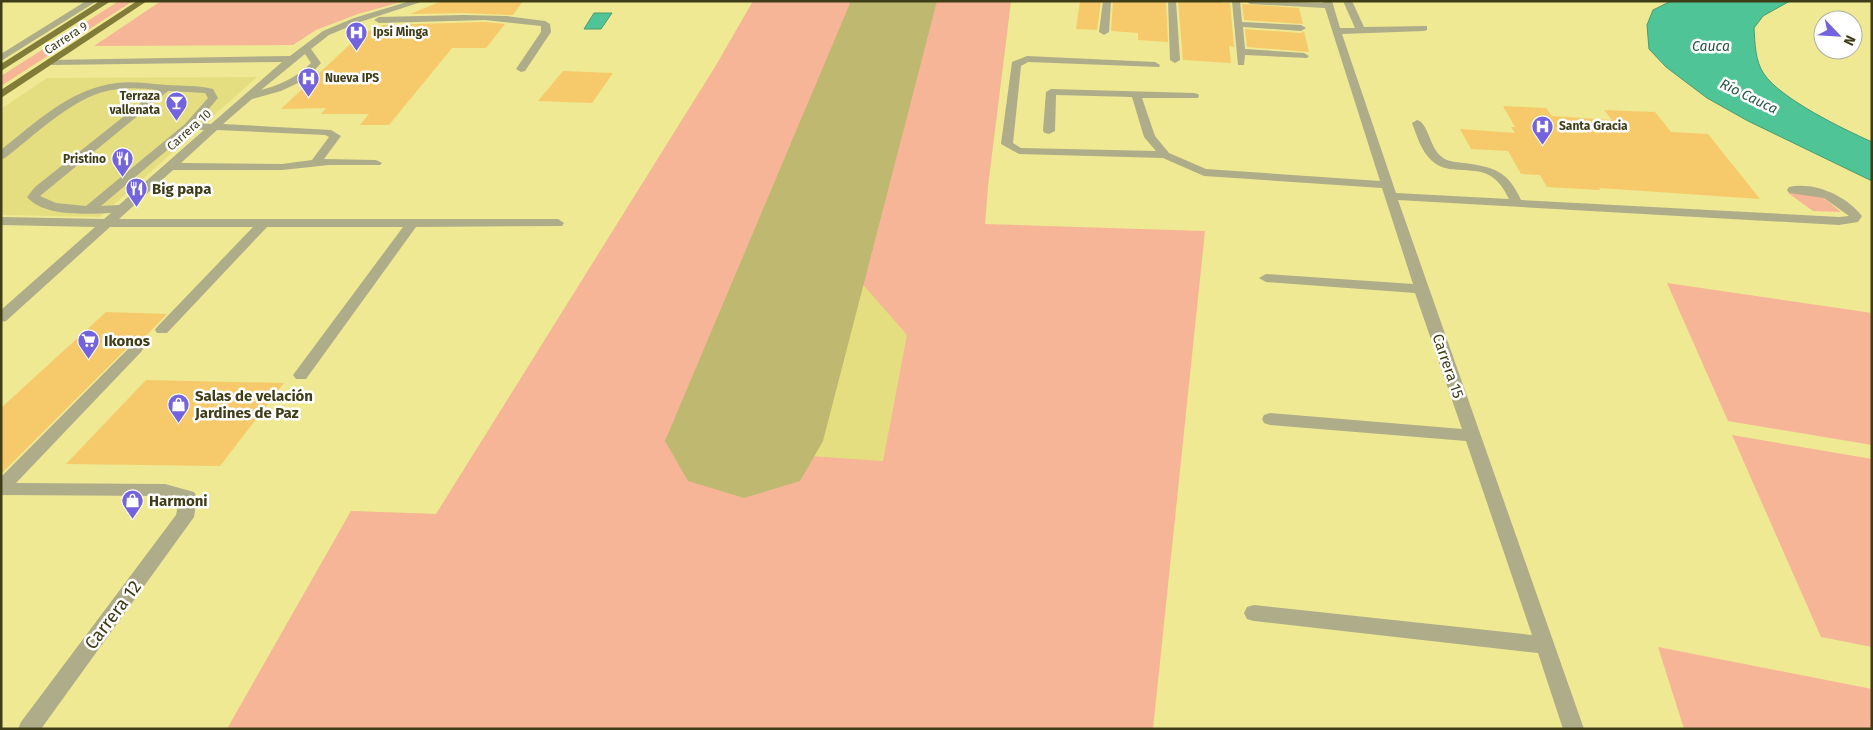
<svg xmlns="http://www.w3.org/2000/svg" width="1873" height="730" viewBox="0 0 1873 730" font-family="'Fira Sans',sans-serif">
  <rect width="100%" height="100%" fill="#efe993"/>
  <g fill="#e5de80">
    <path d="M753,1H1011L988,186L960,555L227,729L351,511L436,514L715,67Z"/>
    <path d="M257,77L100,217L1,215V109L47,78Z"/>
  </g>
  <g fill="#f7b598">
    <path d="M119,1H133L1,86V76Z"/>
    <path d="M161,1H405L358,14L316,30L293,45L94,46Z"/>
    <path d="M753,1H856L678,447L883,461L907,335L851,271L926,1H1011L988,186L985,224L1205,231L1153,729H227L351,511L436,514L715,67Z"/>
    <path d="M1788,193L1819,194L1841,212L1813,211Z"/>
    <path d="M1667,283L1872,313V445L1728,421Z"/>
    <path d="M1732,435L1872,459V647L1821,637Z"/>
    <path d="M1658,647L1872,689V729H1684Z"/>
  </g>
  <g fill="#4ec497" stroke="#4a9b71">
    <path d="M1671,1H1790L1763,16L1754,28C1755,43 1755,61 1764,74C1781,99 1843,129 1872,142V181L1748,121L1707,98L1666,67L1649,49L1647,25L1653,10Z"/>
    <path d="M594,13H612L601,29H584Z"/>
  </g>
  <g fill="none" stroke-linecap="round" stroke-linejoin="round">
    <path fill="#beb870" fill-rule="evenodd" d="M851,1H937L823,441L800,481L744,498L688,481L665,441Z"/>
  </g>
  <g fill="#f6ca6a">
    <path d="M442,1H523L513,15L463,13L410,14Z"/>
    <path d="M1080,1H1101L1097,30L1076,29Z"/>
    <path d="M1113,1H1166L1168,42L1138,40V33L1111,31Z"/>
    <path d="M1178,1H1222V3H1230L1234,47L1229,46L1231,63L1183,60Z"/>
    <path d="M1242,4L1299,8L1303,24L1244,20Z"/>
    <path d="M485,22L505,24L486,48H452L389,125H360L369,114H321L326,108L281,109L361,34L384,25Z"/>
    <path d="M1245,29L1301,33L1304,31L1309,52L1247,47Z"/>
    <path d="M563,71L613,73L592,103L538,101Z"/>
    <path d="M1503,106L1546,108L1552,116L1612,120L1604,110L1655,112L1671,132L1708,134L1760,199L1599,188L1600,190L1547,187L1540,175L1521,174L1508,151L1471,149L1460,129L1515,133L1511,127H1515Z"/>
    <path d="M106,312L167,314L139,343L130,345L1,474V408Z"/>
    <path d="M146,380L284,383L220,466L66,464Z"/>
  </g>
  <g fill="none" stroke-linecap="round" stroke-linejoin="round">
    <g fill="#aeac89" fill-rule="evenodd">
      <path d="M86,1H97L1,61V54Z"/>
      <path d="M410,1H424L360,22L329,35L311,49L321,63L313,72L298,83L281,91L252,99L223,124L331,130L341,136L324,159L376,160L382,163L380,165H329L282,170H173L119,219H558L564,223L562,226L416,227L306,379H296L293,375L296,371L403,227H267L167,333H157L155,330L157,327L253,227H110L6,321L1,322V310L95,227L1,225V217L104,219L111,213C87,214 44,217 27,197L35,187L157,90C141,88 124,87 107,91C71,99 34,136 5,158L1,159V150C35,123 71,88 117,83C133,81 150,84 167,85C182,86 197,85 213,89L218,98L197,123L211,124L282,62L52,65L47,62L49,60L290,56L323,31L354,18ZM305,54L311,63C297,77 280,85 261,90ZM168,91L205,93L208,98L185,124L86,206L56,203L40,196ZM192,129L204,130L119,205L101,206ZM217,130L325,135L329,137L312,160L282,164L181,163Z"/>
      <path d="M1103,1H1111L1109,32L1104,35L1099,32Z"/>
      <path d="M1168,1H1176L1180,60L1175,63L1170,60Z"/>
      <path d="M1232,1H1240L1242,22L1301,25L1306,28L1301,31L1243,27L1245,49L1304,53L1309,56L1307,58L1245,55L1244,65H1238Z"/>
      <path d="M1246,1L1323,3V1H1332L1340,28H1355L1343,1H1352L1364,27L1427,26V30L1424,31L1342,34L1396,193L1509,199C1488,153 1457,182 1432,161C1421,151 1417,136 1412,123L1417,120C1428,122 1430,149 1442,157C1448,162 1456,162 1464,163C1494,167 1508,171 1521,200L1839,217L1849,216L1824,198L1789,193L1787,190L1789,187C1814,181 1847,196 1862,216L1858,222L1839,225L1398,200L1584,729H1563L1538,653L1254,621L1247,619L1244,613L1247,607L1254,605L1532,635L1466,441L1270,425L1264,423L1262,419L1264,415L1270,413L1462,429L1415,293L1266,282L1259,278L1266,274L1413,284L1382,188L1204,176L1163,158L1019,154L1001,144L1012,62L1027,56L1155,62L1160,65L1159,67L1028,62L1021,66L1013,143L1021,148L1156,151L1144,137L1132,97L1056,95L1055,131L1049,134L1045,133L1043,131L1046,92L1051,89L1194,93L1198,94L1199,96L1198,98H1142L1155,136L1169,153L1206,169L1380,181L1325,8L1250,4Z"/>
      <path d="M463,15L506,16L545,21L550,24L551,32L525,71L521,72L516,69L541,32V26L485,20L379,23L374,20L379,17Z"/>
      <path d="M136,344L141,346L143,349L141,352L16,483L165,484L194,492L197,497L194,517L41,729H18L21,722L176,515L179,501L165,496L1,495V477L131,346Z"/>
    </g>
    <g fill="#817c37" fill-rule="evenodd">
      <path d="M100,1H111L1,71V64Z"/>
      <path d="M137,1H147L1,98V90Z"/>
    </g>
  </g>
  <defs>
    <symbol id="hospital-pin" viewBox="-11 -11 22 30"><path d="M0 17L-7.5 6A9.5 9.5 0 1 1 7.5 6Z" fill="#7363de" stroke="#fff"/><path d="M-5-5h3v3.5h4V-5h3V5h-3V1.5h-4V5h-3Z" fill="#fff"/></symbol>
    <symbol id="bar-pin" viewBox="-11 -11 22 30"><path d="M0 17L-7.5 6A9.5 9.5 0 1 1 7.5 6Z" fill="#7363de" stroke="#fff"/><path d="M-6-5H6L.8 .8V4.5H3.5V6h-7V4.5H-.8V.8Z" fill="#fff"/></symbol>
    <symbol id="restaurant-pin" viewBox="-11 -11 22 30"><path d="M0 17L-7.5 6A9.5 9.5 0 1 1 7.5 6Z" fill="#7363de" stroke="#fff"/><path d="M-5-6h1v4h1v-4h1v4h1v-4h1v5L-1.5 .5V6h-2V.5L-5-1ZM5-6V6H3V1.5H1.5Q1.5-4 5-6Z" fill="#fff"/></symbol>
    <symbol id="supermarket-pin" viewBox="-11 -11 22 30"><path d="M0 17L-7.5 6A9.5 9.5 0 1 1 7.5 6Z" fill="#7363de" stroke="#fff"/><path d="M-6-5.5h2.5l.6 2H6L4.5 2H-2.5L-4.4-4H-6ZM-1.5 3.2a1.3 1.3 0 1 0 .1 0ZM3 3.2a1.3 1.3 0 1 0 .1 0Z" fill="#fff"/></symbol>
    <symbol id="shop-pin" viewBox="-11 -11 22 30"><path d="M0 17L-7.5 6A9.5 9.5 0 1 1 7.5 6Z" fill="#7363de" stroke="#fff"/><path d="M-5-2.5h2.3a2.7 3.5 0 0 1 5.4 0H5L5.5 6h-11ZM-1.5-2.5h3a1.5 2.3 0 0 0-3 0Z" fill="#fff"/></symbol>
  </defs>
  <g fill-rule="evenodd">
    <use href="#hospital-pin" x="344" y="20" width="25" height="34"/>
    <use href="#hospital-pin" x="296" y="66" width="25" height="34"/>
    <use href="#bar-pin" x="164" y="90" width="25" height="34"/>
    <use href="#hospital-pin" x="1530" y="114" width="25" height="34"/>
    <use href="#restaurant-pin" x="110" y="146" width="25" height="34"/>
    <use href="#restaurant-pin" x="124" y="176" width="25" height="34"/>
    <use href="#supermarket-pin" x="76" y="328" width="25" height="34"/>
    <use href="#shop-pin" x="166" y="392" width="25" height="34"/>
    <use href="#shop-pin" x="120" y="488" width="25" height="34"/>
  </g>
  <g text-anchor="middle" stroke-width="5" stroke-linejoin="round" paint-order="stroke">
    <g font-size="12" font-weight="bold" fill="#3f3c18" stroke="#fff" text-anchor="start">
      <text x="373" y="36">Ipsi Minga</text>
      <text x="325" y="82">Nueva IPS</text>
      <text x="160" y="100" text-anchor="end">Terraza<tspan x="160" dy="14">vallenata</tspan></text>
      <text x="1559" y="130">Santa Gracia</text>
      <text x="106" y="163" text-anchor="end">Pristino</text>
    </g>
    <g font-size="12" fill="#3f3c18" stroke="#fff">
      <text transform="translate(66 38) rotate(-33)" y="4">Carrera 9</text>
      <text transform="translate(189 130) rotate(-42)" y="4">Carrera 10</text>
    </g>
    <g font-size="14" font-style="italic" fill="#265743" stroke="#fff">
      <text x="1711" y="51">Cauca</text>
      <text transform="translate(1749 96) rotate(26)" y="5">Río Cauca</text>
    </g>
    <g font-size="15" font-weight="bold" fill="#3f3c18" stroke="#fff" text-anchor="start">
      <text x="152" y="194">Big papa</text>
      <text x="104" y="346">Ikonos</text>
      <text x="195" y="401">Salas de velación<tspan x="195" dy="17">Jardines de Paz</tspan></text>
      <text x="149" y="506">Harmoni</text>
    </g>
    <g font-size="15" fill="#3f3c18" stroke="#fff">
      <text transform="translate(1448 366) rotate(71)" y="5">Carrera 15</text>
    </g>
    <g font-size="18" fill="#3f3c18" stroke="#fff">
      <text transform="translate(113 615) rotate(-53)" y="6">Carrera 12</text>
    </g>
  </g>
  <rect width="1873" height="730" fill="none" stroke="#3f3c18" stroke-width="5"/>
  <g transform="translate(1838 35) rotate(115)"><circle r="24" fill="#ffffff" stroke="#b2b1a3"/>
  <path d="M0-4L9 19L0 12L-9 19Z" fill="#7363de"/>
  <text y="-8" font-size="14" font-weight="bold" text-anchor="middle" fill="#3f3c18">N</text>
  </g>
</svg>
